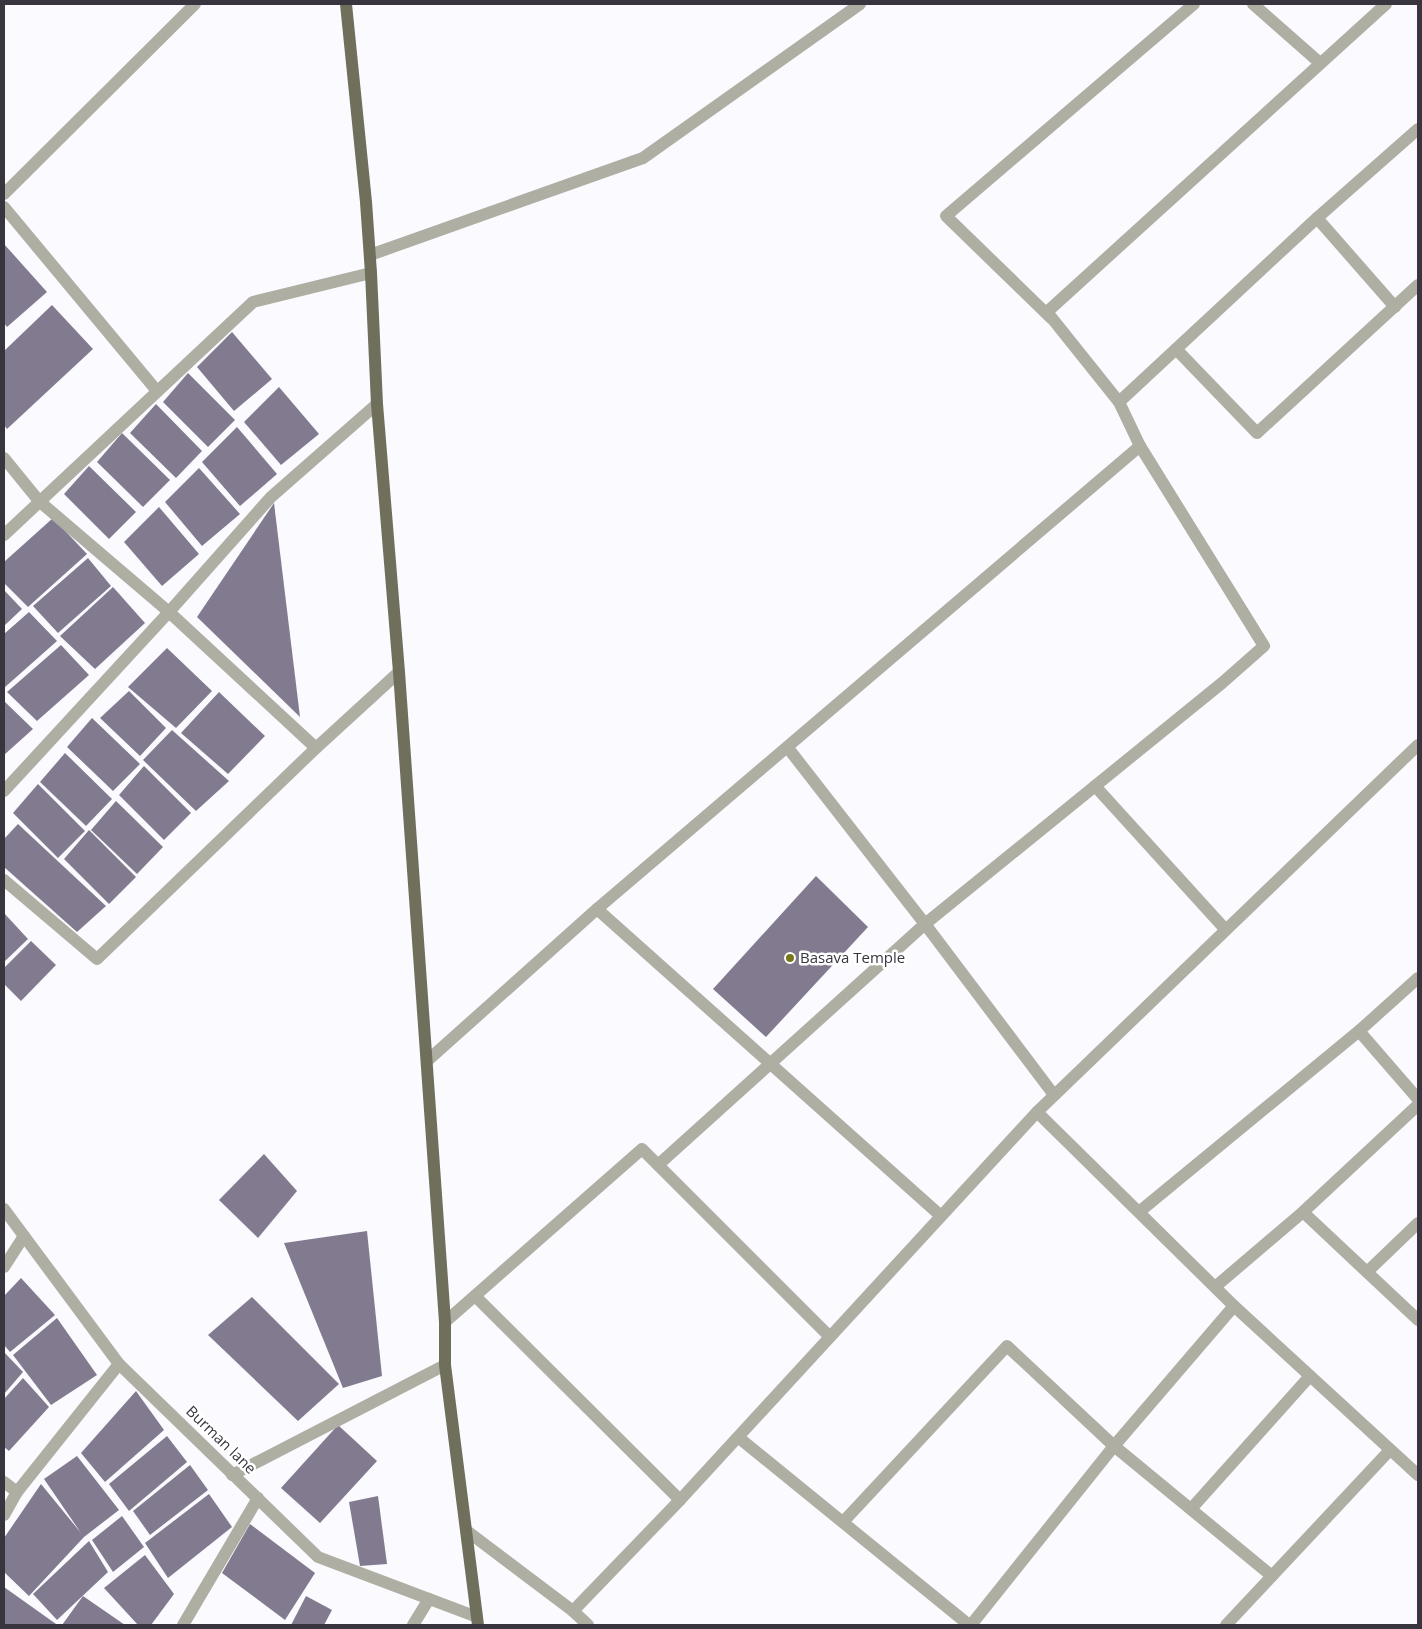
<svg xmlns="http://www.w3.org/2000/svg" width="1422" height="1629" viewBox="0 0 1422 1629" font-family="'Open Sans',sans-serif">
  <rect width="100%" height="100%" fill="#fbfaff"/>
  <g fill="#827b90">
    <path d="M4,244L47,292L7,327L4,323Z"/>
    <path d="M52,305L93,349L7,429L4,425V351Z"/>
    <path d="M232,332L272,379L234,411L197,367Z"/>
    <path d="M188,373L235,420L208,447L163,402Z"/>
    <path d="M279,387L319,434L281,465L244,422Z"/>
    <path d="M156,404L202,451L176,478L130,433Z"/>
    <path d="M237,427L277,474L240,506L202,462Z"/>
    <path d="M122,433L170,480L143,507L97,462Z"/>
    <path d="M89,466L136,512L109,539L64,494Z"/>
    <path d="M199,468L240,514L202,546L165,502Z"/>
    <path d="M274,503L300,717L197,617Z"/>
    <path d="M159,507L199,554L162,586L124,542Z"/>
    <path d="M53,518L87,554L28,607L4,583V562Z"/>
    <path d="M88,558L111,586L58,633L33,606Z"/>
    <path d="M113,587L145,623L95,669L60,636Z"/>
    <path d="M4,590L22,609L4,626Z"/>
    <path d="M29,612L57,641L4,688V634Z"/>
    <path d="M61,645L89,675L37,721L7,692Z"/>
    <path d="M167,648L212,691L176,728L128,687Z"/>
    <path d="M129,691L166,728L140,756L100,718Z"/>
    <path d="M219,692L265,736L228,774L181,733Z"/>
    <path d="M4,701L33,729L4,755Z"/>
    <path d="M92,718L140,764L113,791L67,747Z"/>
    <path d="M172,730L229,781L196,811L143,760Z"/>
    <path d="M65,753L112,799L86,826L40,782Z"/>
    <path d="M144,766L191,813L164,840L119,795Z"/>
    <path d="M38,784L85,831L58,858L13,813Z"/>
    <path d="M116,801L163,847L137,874L91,830Z"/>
    <path d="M18,824L106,906L77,932L4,867V839Z"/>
    <path d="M89,830L136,877L109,904L64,859Z"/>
    <path d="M816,876L868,927L766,1037L713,989Z"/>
    <path d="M4,913L28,939L4,962Z"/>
    <path d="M31,941L56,965L21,1001L4,984V968Z"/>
    <path d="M264,1154L297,1191L258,1238L219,1200Z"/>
    <path d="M367,1231L382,1376L343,1388L284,1243Z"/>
    <path d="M21,1278L55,1315L10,1352L4,1345V1296Z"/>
    <path d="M252,1297L339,1384L298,1421L208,1335Z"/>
    <path d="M57,1318L97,1375L51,1405L13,1355Z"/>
    <path d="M4,1352L23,1372L4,1394Z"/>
    <path d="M23,1378L49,1407L9,1451L4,1447V1399Z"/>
    <path d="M136,1391L164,1430L105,1482L81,1453Z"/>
    <path d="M338,1425L377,1461L320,1523L281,1488Z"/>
    <path d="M167,1436L187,1462L129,1511L109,1484Z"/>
    <path d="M77,1456L119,1510L84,1537L29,1596L4,1572V1538L41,1484L81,1533L44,1479Z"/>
    <path d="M190,1465L208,1490L150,1535L133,1511Z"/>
    <path d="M209,1494L232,1527L168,1578L145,1543Z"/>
    <path d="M378,1496L387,1564L360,1566L349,1502Z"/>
    <path d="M122,1516L144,1547L113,1572L92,1540Z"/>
    <path d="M250,1524L315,1573L285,1620L222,1573Z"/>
    <path d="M89,1541L108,1572L57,1620L33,1594Z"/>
    <path d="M145,1555L174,1594L151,1625H138L104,1588Z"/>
    <path d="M4,1587L56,1624L55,1625H4Z"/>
    <path d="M83,1596L125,1625H62Z"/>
    <path d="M306,1596L332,1610L324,1625H291Z"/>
  </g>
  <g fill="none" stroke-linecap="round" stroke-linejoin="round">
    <g stroke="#aeaea3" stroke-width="12">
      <path d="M1253,4L1320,63"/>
      <path d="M4,194L195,4"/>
      <path d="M4,207L157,391"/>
      <path d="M1317,218L1395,307"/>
      <path d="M370,255L643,158L860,4"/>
      <path d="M1051,318L946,216L1194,4"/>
      <path d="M1176,349L1257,433L1418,285"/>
      <path d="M1119,402L1047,312L1386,4"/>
      <path d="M4,458L39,501L169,612L316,748"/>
      <path d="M4,535L253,302L371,273"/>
      <path d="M788,748L925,924L1054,1095"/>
      <path d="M1095,786L1225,929"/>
      <path d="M4,791L169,612L271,497L377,404"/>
      <path d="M4,880L97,959L316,748L399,672"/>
      <path d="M597,909L941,1216"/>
      <path d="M1359,1031L1418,1099"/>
      <path d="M427,1061L597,909L1140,446"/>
      <path d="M1037,1112L1418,745"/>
      <path d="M658,1165L925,924L1222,683L1264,646L1140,446L1119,402L1317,218L1418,129"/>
      <path d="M4,1209L24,1236"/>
      <path d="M1139,1212L1359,1031L1418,978"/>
      <path d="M1303,1212L1418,1320"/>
      <path d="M4,1267L24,1236L119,1364L318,1557L477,1617"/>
      <path d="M1367,1272L1418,1223"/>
      <path d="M1215,1287L1303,1212L1418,1105"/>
      <path d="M475,1296L680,1500"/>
      <path d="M445,1322L642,1149L830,1337"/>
      <path d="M738,1437L969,1625"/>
      <path d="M232,1475L445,1365"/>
      <path d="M4,1482L17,1492"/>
      <path d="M1191,1509L1310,1376"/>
      <path d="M4,1515L17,1492L119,1364"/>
      <path d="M843,1522L1007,1346L1114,1446L1234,1306"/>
      <path d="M467,1531L573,1611L680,1500L1037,1112L1234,1306L1418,1475"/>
      <path d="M1272,1576L1390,1450"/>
      <path d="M573,1611L588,1625"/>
      <path d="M183,1625L258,1498"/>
      <path d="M413,1625L429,1599"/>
      <path d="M971,1625L1114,1446L1272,1576L1226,1625"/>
    </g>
    <path stroke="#6f6f5c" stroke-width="12" d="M346,4L366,202L371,273L377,404L399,672L445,1322V1365L478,1625"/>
  </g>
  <circle fill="#79761b" stroke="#fff" stroke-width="2" cx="790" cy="958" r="5"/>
  <g text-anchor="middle" stroke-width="5" stroke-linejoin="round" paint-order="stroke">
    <g font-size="15" fill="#38353e" stroke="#fff" text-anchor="start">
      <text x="800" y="963">Basava Temple</text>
    </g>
    <g font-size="15" fill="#38353e" stroke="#fff">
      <text transform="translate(221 1440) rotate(44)" y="5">Burman lane</text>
    </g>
  </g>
  <rect width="1422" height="1629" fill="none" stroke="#38353e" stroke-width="10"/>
</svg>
